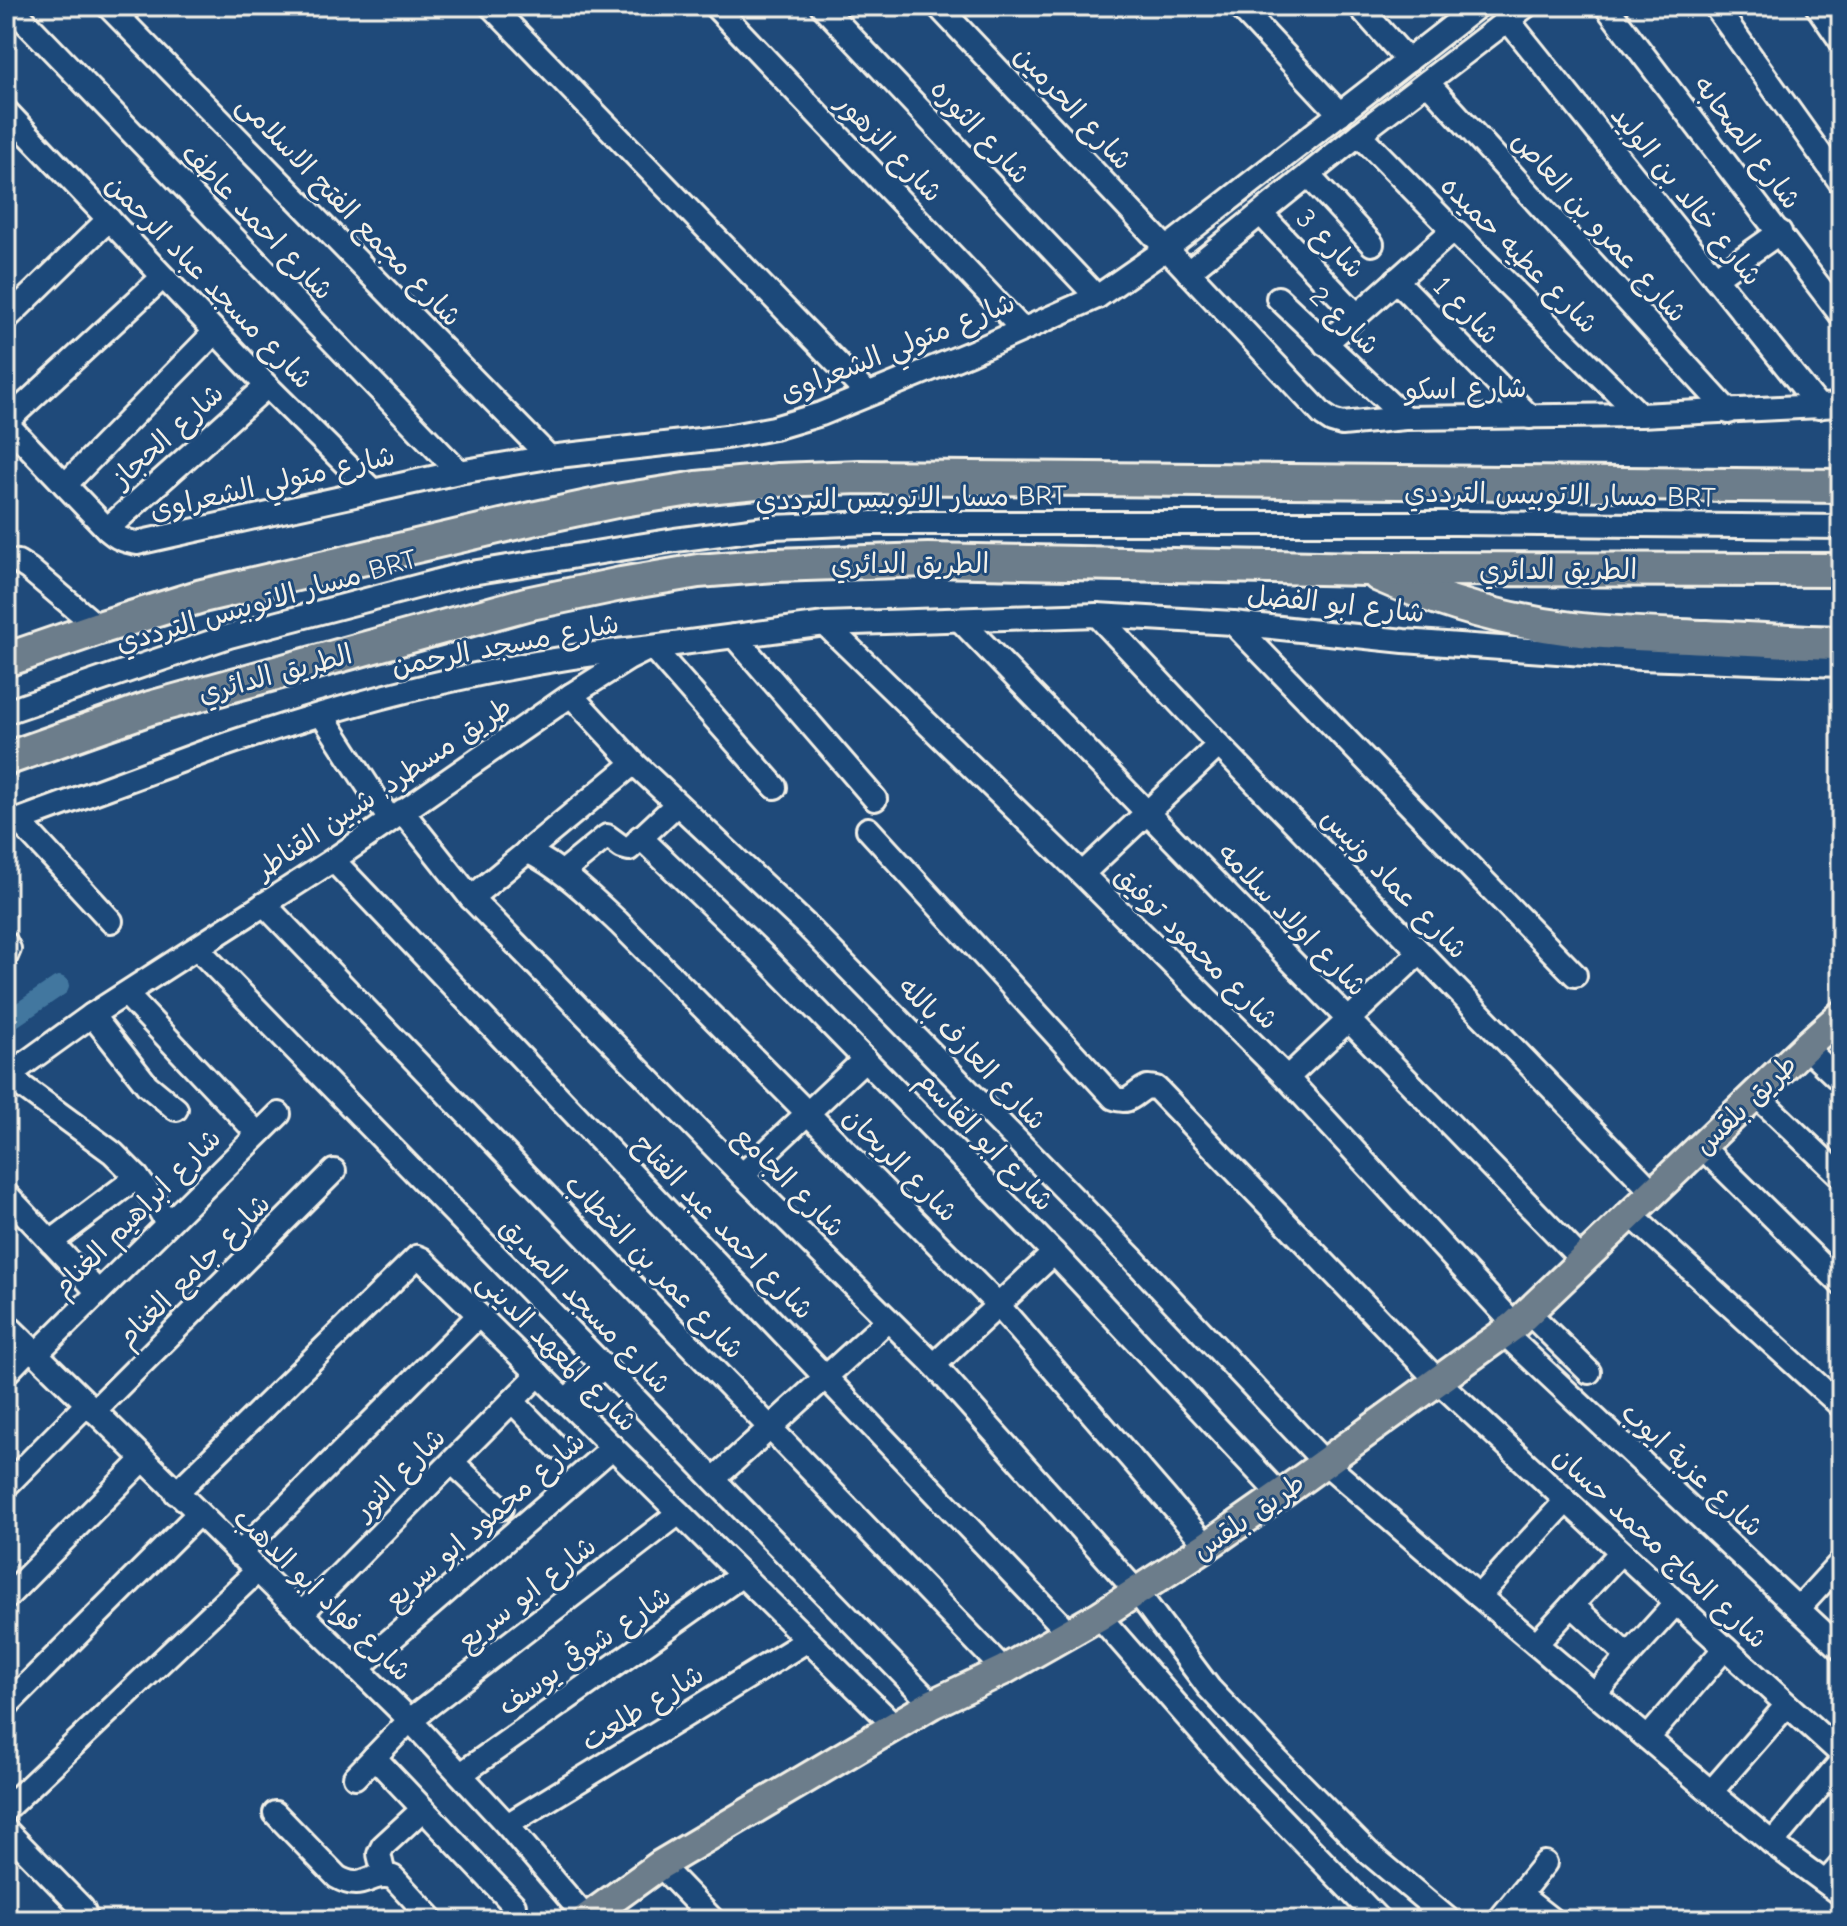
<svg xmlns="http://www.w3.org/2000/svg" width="1847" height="1926" viewBox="0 0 1847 1926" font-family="'Comic Neue','Playpen Sans Arabic',sans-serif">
  <rect width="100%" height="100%" fill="#1f4a7a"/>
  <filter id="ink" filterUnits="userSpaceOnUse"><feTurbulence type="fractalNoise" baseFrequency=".0125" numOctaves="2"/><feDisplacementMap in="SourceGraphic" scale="16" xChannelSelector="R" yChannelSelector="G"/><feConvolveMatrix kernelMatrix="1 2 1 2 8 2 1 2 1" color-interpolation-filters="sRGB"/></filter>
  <g filter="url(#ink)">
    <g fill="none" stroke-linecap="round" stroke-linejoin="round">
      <path stroke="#42779f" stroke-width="20" d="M6,1022L59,986"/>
      <defs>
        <g id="minor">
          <path d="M108,6L549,457"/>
          <path d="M491,6L867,394"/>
          <path d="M715,6L1022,329"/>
          <path d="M822,6L1097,297"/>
          <path d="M938,6L1323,415L1332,421L1342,424L1405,418L1640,415L1841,405"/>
          <path d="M1239,6L1340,114"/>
          <path d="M1359,6L1408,61"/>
          <path d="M1606,6L1841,315"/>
          <path d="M1715,6L1841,183"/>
          <path d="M1817,6L1841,41"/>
          <path d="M15,11L459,472"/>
          <path d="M1508,20L1819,407"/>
          <path d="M1427,82L1729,412"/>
          <path d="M6,111L267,386L372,490"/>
          <path d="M1359,134L1453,230L1640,415"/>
          <path d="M1308,175L1372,244"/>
          <path d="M1261,214L1357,315"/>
          <path d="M1188,272L1359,134L1526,6"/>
          <path d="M1715,278L1780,232"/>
          <path d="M1396,280L1530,417"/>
          <path d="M1278,298L1405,418"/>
          <path d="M6,319L109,219"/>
          <path d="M1325,344L1453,230"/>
          <path d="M6,422L163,277"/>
          <path d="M6,423L107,529C117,538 124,541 137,543L459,472L549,457L726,437L774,428L821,414L970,353L1097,297L1166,249L1478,6"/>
          <path d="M65,485L215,332"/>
          <path d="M107,529L267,386"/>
          <path d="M6,561L18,562L29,569L99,628"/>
          <path d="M1097,615L1219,745L1653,1192"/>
          <path d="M960,620L1583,1261"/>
          <path d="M1233,623L1575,975"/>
          <path d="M825,624L1082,874L1287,1078L1515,1325"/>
          <path d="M734,636L875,799"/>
          <path d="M571,695L634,763L807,926L1132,1258L1324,1462L1479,1596L1711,1792L1772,1843L1841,1894"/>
          <path d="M6,712L229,636L465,574L675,540L773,527L872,523H1454L1841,527"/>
          <path d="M322,715L390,820"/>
          <path d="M402,811L471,898L742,1175L934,1365L1137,1592L1209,1688L1279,1762L1369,1853L1449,1920"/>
          <path d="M18,820L111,921"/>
          <path d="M6,825C73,801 140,775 207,751C350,701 501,662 652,647L775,787"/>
          <path d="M868,829L1114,1098C1130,1105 1134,1093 1147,1087L1156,1088L1160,1092L1438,1381L1676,1603L1838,1751L1841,1758L1838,1765L1772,1843"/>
          <path d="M640,837L764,956L1054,1253L1280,1495"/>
          <path d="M527,851C563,869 590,896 619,923L998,1305L1207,1546"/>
          <path d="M333,860L1070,1634"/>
          <path d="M563,872L607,836L622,847L629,849L677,804"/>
          <path d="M1082,874L1219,745"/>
          <path d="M471,898L634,763"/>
          <path d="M264,904L1004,1670"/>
          <path d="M6,943L9,949L6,956"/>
          <path d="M197,948L932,1704"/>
          <path d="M126,994L258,1134"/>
          <path d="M92,1015L147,1085L176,1109"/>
          <path d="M1805,1047L1841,1081"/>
          <path d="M8,1076L113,1153L137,1177L153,1199L167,1223"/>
          <path d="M6,1077L92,1015L333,860L571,695L628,659L652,647L825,624L1097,615L1233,623L1404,641L1640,658L1841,665"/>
          <path d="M1287,1078L1420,952"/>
          <path d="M1756,1095L1841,1176"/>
          <path d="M1701,1146L1841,1284"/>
          <path d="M742,1175L865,1059"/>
          <path d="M6,1194L98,1292"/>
          <path d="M1629,1213L1841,1406"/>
          <path d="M51,1242L137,1177"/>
          <path d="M1528,1312L1589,1372"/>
          <path d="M6,1324L410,1720L507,1825L586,1918"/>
          <path d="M1504,1333L1841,1649"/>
          <path d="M36,1354L279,1114"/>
          <path d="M934,1365L1054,1253"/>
          <path d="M6,1373L30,1348"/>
          <path d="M512,1401L557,1447"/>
          <path d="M565,1401L604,1366"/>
          <path d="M94,1411L334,1171"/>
          <path d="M452,1462L501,1508"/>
          <path d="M714,1479L888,1320"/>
          <path d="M6,1486L87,1404"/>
          <path d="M176,1493L417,1257L422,1259L896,1727"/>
          <path d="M239,1554L479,1315"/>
          <path d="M1479,1596L1566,1501"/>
          <path d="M6,1598L143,1460"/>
          <path d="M1572,1605L1628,1656"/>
          <path d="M1798,1609L1841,1562"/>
          <path d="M301,1614L539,1374"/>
          <path d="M1099,1616L1232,1768L1379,1920"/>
          <path d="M1536,1644L1621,1552"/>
          <path d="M357,1669L613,1447"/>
          <path d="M1595,1693L1676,1603"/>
          <path d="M6,1706L198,1514"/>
          <path d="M1648,1738L1725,1648"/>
          <path d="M374,1757L514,1905"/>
          <path d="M461,1774L742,1575"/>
          <path d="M355,1777L410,1720L679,1513"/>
          <path d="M1711,1792L1787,1705"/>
          <path d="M6,1809L257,1571"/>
          <path d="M275,1813L337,1877C364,1893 368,1871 393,1877L433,1920"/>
          <path d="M507,1825L808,1640"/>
          <path d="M6,1830L82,1908L87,1920"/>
          <path d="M660,1865L713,1920"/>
          <path d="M384,1875L379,1854L383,1846L423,1809"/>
          <path d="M1826,1882L1841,1865"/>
          <path d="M1520,1895L1552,1920"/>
          <path d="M1499,1920L1545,1863"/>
        </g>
        <path id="major" d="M584,1920L660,1865L932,1704L1004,1670L1099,1616L1207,1546L1280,1495L1515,1325L1805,1047L1841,1015"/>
        <g id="highway">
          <path d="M1379,575C1440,602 1506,621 1572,629C1617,634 1662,635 1707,637C1751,639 1796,642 1841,643"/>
          <path d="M6,660L99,628L202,596L536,518L616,501L697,488L778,480L860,477L1841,486"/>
          <path d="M6,759L150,708L526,604L621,584L698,571L775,565L928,560L1365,569L1841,570"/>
        </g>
      </defs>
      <use href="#minor" stroke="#f4f1e8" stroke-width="28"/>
      <use href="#major" stroke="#f4f1e8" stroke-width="34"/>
      <use href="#highway" stroke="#f4f1e8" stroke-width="38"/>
      <use href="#minor" stroke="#1f4a7a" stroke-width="22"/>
      <use href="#major" stroke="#6c7d8b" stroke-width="28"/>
      <use href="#highway" stroke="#6c7d8b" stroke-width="32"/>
    </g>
  </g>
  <g text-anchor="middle" stroke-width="6" stroke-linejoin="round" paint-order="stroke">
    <g font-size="28" fill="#f4f1e8" stroke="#1f4a7a">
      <text transform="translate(1074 107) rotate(47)" y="10">شارع الحرمين</text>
      <text transform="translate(981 131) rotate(47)" y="10">شارع الثوره</text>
      <text transform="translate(1748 142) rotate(53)" y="10">شارع الصحابه</text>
      <text transform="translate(890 147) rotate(46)" y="10">شارع الزهور</text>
      <text transform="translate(1687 195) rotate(51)" y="10">شارع خالد بن الوليد</text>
      <text transform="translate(350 210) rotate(46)" y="10">شارع مجمع الفتح الاسلامى</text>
      <text transform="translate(258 221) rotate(46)" y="10">شارع احمد عاطف</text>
      <text transform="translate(1600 226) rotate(48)" y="10">شارع عمرو بن العاص</text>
      <text transform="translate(1331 243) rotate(46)" y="10">شارع 3</text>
      <text transform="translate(1520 254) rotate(45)" y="10">شارع عطيه حميده</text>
      <text transform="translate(210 281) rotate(46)" y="10">شارع مسجد عباد الرحمن</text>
      <text transform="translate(1467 310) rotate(46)" y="10">شارع 1</text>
      <text transform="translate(1345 320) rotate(44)" y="10">شارع 2</text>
      <text transform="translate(897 347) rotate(-22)" y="10">شارع متولي الشعراوى</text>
      <text transform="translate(1466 388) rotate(-1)" y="10">شارع اسكو</text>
      <text transform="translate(167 435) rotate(-42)" y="10">شارع الحجاز</text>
      <text transform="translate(272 482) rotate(-13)" y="10">شارع متولي الشعراوى</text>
      <text transform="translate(1560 494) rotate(1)" y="10">مسار الاتوبيس الترددي BRT</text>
      <text transform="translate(911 497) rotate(-1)" y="10">مسار الاتوبيس الترددي BRT</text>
      <text x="910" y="573">الطريق الدائري</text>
      <text x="1558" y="579">الطريق الدائري</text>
      <text transform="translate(266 600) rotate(-16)" y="10">مسار الاتوبيس الترددي BRT</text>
      <text transform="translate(1336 603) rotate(6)" y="10">شارع ابو الفضل</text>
      <text transform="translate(505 644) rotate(-11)" y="10">شارع مسجد الرحمن</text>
      <text transform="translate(275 673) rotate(-15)" y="10">الطريق الدائري</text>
      <text transform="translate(383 787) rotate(-34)" y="10">طريق مسطرد, شبين القناطر</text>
      <text transform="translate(1395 883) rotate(46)" y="10">شارع عماد ونيس</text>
      <text transform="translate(1293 919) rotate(46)" y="10">شارع اولاد سلامه</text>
      <text transform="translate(1197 947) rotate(45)" y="10">شارع محمود توفيق</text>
      <text transform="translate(973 1053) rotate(46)" y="10">شارع العارف بالله</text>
      <text transform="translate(1745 1104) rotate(-44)" y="10">طريق بلقس</text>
      <text transform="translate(986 1140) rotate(46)" y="10">شارع ابو القاسم</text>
      <text transform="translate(901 1164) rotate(45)" y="10">شارع الريحان</text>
      <text transform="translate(790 1181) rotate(45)" y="10">شارع الجامع</text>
      <text transform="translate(136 1212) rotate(-45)" y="10">شارع ابراهيم الغنام</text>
      <text transform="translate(724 1226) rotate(46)" y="10">شارع احمد عبد الفتاح</text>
      <text transform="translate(655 1266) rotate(46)" y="10">شارع عمر بن الخطاب</text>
      <text transform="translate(193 1270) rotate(-45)" y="10">شارع جامع الغنام</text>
      <text transform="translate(586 1305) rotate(46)" y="10">شارع مسجد الصديق</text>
      <text transform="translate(558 1351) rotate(45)" y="10">شارع المعهد الدينى</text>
      <text transform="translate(1693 1469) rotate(43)" y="10">شارع عزبة ايوب</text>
      <text transform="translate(399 1473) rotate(-45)" y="10">شارع النور</text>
      <text transform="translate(1248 1516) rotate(-35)" y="10">طريق بلقس</text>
      <text transform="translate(484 1520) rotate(-41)" y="10">شارع محمود ابو سريع</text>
      <text transform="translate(1661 1547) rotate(43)" y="10">شارع الحاج محمد حسان</text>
      <text transform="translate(526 1593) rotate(-38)" y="10">شارع ابو سريع</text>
      <text transform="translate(323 1594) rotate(44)" y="10">شارع فواد ابو الدهب</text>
      <text transform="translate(584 1650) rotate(-35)" y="10">شارع شوقى يوسف</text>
      <text transform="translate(642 1707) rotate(-32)" y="10">شارع طلعت</text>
    </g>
  </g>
  <rect width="1847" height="1926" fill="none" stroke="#1f4a7a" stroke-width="32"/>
  <rect x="16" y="16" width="1815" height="1894" fill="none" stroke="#f4f1e8" stroke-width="3" filter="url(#ink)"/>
</svg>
